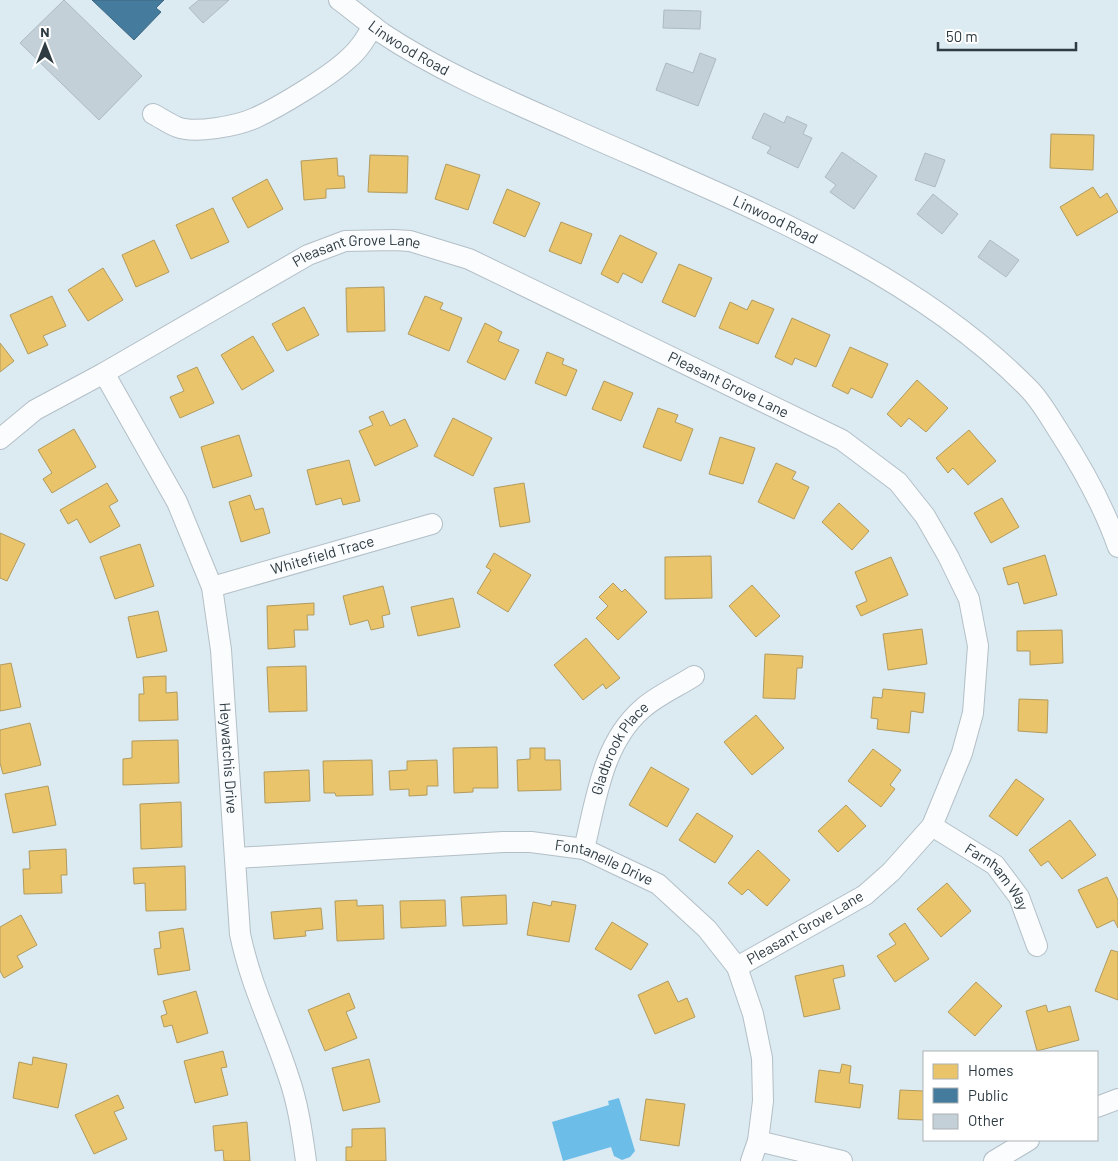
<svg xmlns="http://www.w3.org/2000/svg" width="1118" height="1161" viewBox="0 0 1118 1161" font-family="Barlow,sans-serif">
  <rect width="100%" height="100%" fill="#dceaf2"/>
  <path fill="#6cbee8" d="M619,1098L635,1151L630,1157L622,1160L614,1156L611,1147L563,1161L552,1122L609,1105L608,1101Z"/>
  <g fill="#e9c46a" stroke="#b19b5e">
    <path d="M1051,134L1094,135L1093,170L1050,168Z"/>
    <path d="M370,155L408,156L407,193L368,192Z"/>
    <path d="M337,158L338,176H344L345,188L326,189V198L304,200L301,161Z"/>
    <path d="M446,164L480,175L468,210L435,199Z"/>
    <path d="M267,179L283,209L248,228L232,198Z"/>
    <path d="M1093,187L1100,198L1107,193L1118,212L1077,236L1060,207Z"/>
    <path d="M507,189L540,203L525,237L493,223Z"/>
    <path d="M213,208L229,242L191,259L176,225Z"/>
    <path d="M561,222L592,234L581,264L549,251Z"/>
    <path d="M620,235L657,253L642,283L623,273L618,283L601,274Z"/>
    <path d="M154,240L169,272L136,287L122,255Z"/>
    <path d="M679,264L712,278L695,317L662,302Z"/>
    <path d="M103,268L123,300L88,321L68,290Z"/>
    <path d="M384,287L385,331L347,332L346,288Z"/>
    <path d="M52,296L66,326L43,336L48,345L28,354L10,315Z"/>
    <path d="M425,296L443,303L440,309L462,318L449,351L408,334Z"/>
    <path d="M752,300L774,309L758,344L719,328L730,302L747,310Z"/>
    <path d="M304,307L319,335L287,351L272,324Z"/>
    <path d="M792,318L830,335L816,367L795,358L792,365L775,357Z"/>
    <path d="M485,323L502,332L498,341L519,350L505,380L467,362Z"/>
    <path d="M253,336L274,371L242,390L221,355Z"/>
    <path d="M0,343L14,361L0,372Z"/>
    <path d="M850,347L888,364L872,398L851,388L848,394L832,386Z"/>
    <path d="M547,352L564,359L562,364L577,370L566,396L535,383Z"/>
    <path d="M197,367L214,403L180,418L170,397L184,391L177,376Z"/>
    <path d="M917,380L948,408L926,432L909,418L901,427L887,414Z"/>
    <path d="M604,381L633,393L621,421L592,409Z"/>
    <path d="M658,408L678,415L675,422L693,429L681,461L643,447Z"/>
    <path d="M383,411L390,426L405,419L418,446L375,466L359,431L373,425L369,417Z"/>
    <path d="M453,418L492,438L473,476L434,456Z"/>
    <path d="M74,429L96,467L52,493L43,479L52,473L38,450Z"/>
    <path d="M969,430L996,461L968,485L953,468L948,473L936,458Z"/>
    <path d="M239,435L252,476L213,488L201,447Z"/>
    <path d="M720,437L755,448L743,484L709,474Z"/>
    <path d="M349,460L360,501L343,505L341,498L316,505L307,470Z"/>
    <path d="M776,463L796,472L792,479L809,487L794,519L758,502Z"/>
    <path d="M107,483L118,501L109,506L120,526L90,543L77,519L68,524L60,510Z"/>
    <path d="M524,483L530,522L500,527L494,488Z"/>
    <path d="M250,495L255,510L263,508L270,533L241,542L229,502Z"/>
    <path d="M1002,498L1019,527L991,543L974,513Z"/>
    <path d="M839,503L869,531L852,550L822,522Z"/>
    <path d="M0,533L25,544L7,581L0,578Z"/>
    <path d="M140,544L154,586L115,599L100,557Z"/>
    <path d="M494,553L531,575L508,612L477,593L491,570L486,567Z"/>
    <path d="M1045,555L1057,595L1024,604L1018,582L1008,585L1003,568Z"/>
    <path d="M711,556L712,598L665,599V557Z"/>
    <path d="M891,557L908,595L861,616L856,606L867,601L855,572Z"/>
    <path d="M613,583L622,592L625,589L647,612L618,640L596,618L608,606L599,597Z"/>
    <path d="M752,585L780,616L756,637L729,606Z"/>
    <path d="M383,586L390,614L382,616L384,627L371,630L368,620L350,625L343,596Z"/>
    <path d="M453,598L460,627L418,636L411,607Z"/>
    <path d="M314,603V615H307L308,630H294L295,647L268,649L267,606Z"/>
    <path d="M158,611L167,651L137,658L128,617Z"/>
    <path d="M922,629L927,664L888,670L883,634Z"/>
    <path d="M1062,630L1063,663L1030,665V651H1017V631Z"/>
    <path d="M586,638L620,678L606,689L603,684L583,700L554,665Z"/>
    <path d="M765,654L803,656L802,668H797L795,699L763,698Z"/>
    <path d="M11,663L21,707L0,711V665Z"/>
    <path d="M306,666L307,711L269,712L267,667Z"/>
    <path d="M166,676V693L177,692L178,720L139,721V694H144L143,677Z"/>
    <path d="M883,689L925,693L923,713L911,711L909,733L877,729L878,719L871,718L873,697L882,698Z"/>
    <path d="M1019,699L1048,700L1047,733L1018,731Z"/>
    <path d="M756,715L784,748L752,775L724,742Z"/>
    <path d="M30,723L41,765L3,774L0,763V730Z"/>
    <path d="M178,740L179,783L123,785V759L132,758V741Z"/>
    <path d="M497,747L498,788H473V792L454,793L453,748Z"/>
    <path d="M530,748H545V760H560L561,790L518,791L517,760L530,759Z"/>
    <path d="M873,749L901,770L890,785L895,789L881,807L848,781Z"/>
    <path d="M372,760L373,795L336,796L335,793H324L323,761Z"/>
    <path d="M437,760L438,786H427V795L409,796V789L390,790L389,771L407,770V761Z"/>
    <path d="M651,767L689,789L667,827L629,805Z"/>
    <path d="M309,770L310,801L265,803L264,772Z"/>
    <path d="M1016,779L1044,799L1017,836L989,816Z"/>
    <path d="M48,786L56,825L13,833L5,794Z"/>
    <path d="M181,802L182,847L141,849L140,804Z"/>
    <path d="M846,805L866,826L838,852L818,831Z"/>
    <path d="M697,813L733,836L715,863L679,840Z"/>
    <path d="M1070,820L1096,855L1062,879L1048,861L1041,866L1029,850Z"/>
    <path d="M66,849L67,875H61L62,893L24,894L23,869H30L29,851Z"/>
    <path d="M758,850L790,880L767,906L748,889L742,895L728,883Z"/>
    <path d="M185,866L186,910L146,911L145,883L134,884L133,868Z"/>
    <path d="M1107,877L1118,900V928L1114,920L1097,928L1078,890Z"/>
    <path d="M947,883L971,911L941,937L917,909Z"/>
    <path d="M506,895L507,924L463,926L461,897Z"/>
    <path d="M357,900V906L383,905L384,939L337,941L335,901Z"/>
    <path d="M445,900L446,926L401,928L400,901Z"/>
    <path d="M552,901L576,905L569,942L527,935L533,902L551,906Z"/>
    <path d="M321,908L323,929L305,931L306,936L274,939L271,912Z"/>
    <path d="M21,915L37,945L17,956L23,967L4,978L0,971V927Z"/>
    <path d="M612,922L648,944L631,970L595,949Z"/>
    <path d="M905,923L929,959L895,982L877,956L896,944L889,934Z"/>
    <path d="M183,928L190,970L158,975L154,949L161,948L159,932Z"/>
    <path d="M1111,950L1118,952V1000L1095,991Z"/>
    <path d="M843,965L845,976L833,979L840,1009L804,1017L795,976Z"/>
    <path d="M668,981L678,1002L687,998L695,1017L655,1034L638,995Z"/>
    <path d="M976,982L1002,1006L975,1036L948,1012Z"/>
    <path d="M196,991L208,1033L177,1043L172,1025L164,1027L161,1016L167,1014L163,1001Z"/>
    <path d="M349,993L355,1008L346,1012L357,1038L325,1051L308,1010Z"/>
    <path d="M1046,1005L1048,1012L1070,1006L1079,1040L1037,1051L1026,1011Z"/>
    <path d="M223,1051L227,1067L221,1068L228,1095L195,1103L184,1061Z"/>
    <path d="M33,1057L67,1064L58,1108L13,1098L19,1062L32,1065Z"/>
    <path d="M369,1059L380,1102L343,1111L332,1068Z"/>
    <path d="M842,1064L851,1066L849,1083L863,1085L860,1108L815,1102L819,1070L840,1073Z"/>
    <path d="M900,1090L924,1091V1120L898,1119Z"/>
    <path d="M118,1095L124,1108L114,1112L127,1139L94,1154L75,1115Z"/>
    <path d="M646,1099L685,1104L679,1146L640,1140Z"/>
    <path d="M247,1122L250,1161H224L223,1150L215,1151L213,1126Z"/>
    <path d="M385,1128L386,1161H346V1147H352V1129Z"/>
  </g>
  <path fill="#457b9d" stroke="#3e6882" d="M92,0H164L156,8L161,12L134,40Z"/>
  <g fill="#c4d0d7" stroke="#aebac1">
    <path d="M64,0L142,76L99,120L20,43Z"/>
    <path d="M199,0H229L203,23L189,8Z"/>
    <path d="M664,10L701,11L700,29L663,28Z"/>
    <path d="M700,53L716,59L698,106L656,90L666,63L693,73Z"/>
    <path d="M764,113L784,123L787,116L807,125L803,134L812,138L798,168L767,153L771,147L752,138Z"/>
    <path d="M842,152L877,176L854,209L830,192L836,185L825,177Z"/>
    <path d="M925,153L945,160L935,187L915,180Z"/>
    <path d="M933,194L958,214L942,234L917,214Z"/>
    <path d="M990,240L1019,260L1006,277L978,257Z"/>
  </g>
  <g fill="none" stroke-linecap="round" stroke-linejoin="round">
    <defs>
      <g id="minor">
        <path id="s1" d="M339,0C354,11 368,23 382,33C442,73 510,101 575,130C730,199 909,266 1029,389C1040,400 1049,416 1058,430C1082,467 1103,504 1118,547"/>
        <path d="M153,114C161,118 169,124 177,127C195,134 237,126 255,118C279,107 329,77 348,59C359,50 366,38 373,26"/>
        <path id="s2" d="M104,373L177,502L212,587L221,650L240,934C251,987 272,1026 288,1075C298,1103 302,1132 306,1161"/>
        <path id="s3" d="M0,439L35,410L104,373L308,255L345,241L394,240L410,241L469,259L842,440L898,482L925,516L948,556L969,599L978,646L973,713L962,753L932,826L891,872L865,895L737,967"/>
        <path id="s4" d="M212,587L432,524"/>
        <path id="s5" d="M932,826L995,865L1019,897L1037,946"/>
        <path id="s6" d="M584,849C596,801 602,744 642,709C656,696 677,687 694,676"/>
        <path id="s7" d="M236,858L503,842H531L584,849L658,884L707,929L737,967L753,1014L762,1058L763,1101L758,1141L751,1161"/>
        <path d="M1097,1107L1118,1099"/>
        <path d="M758,1141L842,1161"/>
        <path d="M994,1161L1029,1140"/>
      </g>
    </defs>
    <use href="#minor" stroke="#b3bfc7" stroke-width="22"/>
    <use href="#minor" stroke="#fafcfd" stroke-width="20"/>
  </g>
  <g text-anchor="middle" stroke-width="5" stroke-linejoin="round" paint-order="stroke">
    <g font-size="15" fill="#2e3b43" stroke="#fff">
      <text dy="5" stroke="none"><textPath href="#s1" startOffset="85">Linwood Road</textPath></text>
      <text dy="5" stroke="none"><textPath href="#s1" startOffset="490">Linwood Road</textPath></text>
      <text dy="5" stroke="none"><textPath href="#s3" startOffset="409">Pleasant Grove Lane</textPath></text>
      <text dy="5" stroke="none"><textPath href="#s3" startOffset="814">Pleasant Grove Lane</textPath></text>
      <text dy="5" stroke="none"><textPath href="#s4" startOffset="115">Whitefield Trace</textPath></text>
      <text dy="5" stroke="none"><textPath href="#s6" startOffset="108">Gladbrook Place</textPath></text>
      <text dy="5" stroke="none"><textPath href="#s2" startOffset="412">Heywatchis Drive</textPath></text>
      <text dy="5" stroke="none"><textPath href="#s7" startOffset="372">Fontanelle Drive</textPath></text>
      <text dy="5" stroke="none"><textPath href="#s5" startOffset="84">Farnham Way</textPath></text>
      <text transform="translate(805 928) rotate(-30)" y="5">Pleasant Grove Lane</text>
    </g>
  </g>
  <rect x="923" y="1051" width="175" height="90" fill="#ffffff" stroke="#abb1b4"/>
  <rect x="933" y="1064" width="25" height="15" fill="#e9c46a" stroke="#abb1b4"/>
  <text x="968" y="1076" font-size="15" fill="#2e3b43">Homes</text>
  <rect x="933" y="1088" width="25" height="15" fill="#457b9d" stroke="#abb1b4"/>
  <text x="968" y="1101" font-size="15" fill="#2e3b43">Public</text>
  <rect x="933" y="1114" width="25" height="15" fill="#c4d0d7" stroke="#abb1b4"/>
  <text x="968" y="1126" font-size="15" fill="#2e3b43">Other</text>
  <g transform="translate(45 45)" stroke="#ffffff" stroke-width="4" paint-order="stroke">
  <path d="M0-4L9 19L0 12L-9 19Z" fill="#2e3b43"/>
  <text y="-8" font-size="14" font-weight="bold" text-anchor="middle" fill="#2e3b43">N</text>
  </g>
  <path d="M938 42v8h138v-8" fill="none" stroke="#2e3b43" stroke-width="2.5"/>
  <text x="946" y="42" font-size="15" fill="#2e3b43" stroke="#ffffff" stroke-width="4" paint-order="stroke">50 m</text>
</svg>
